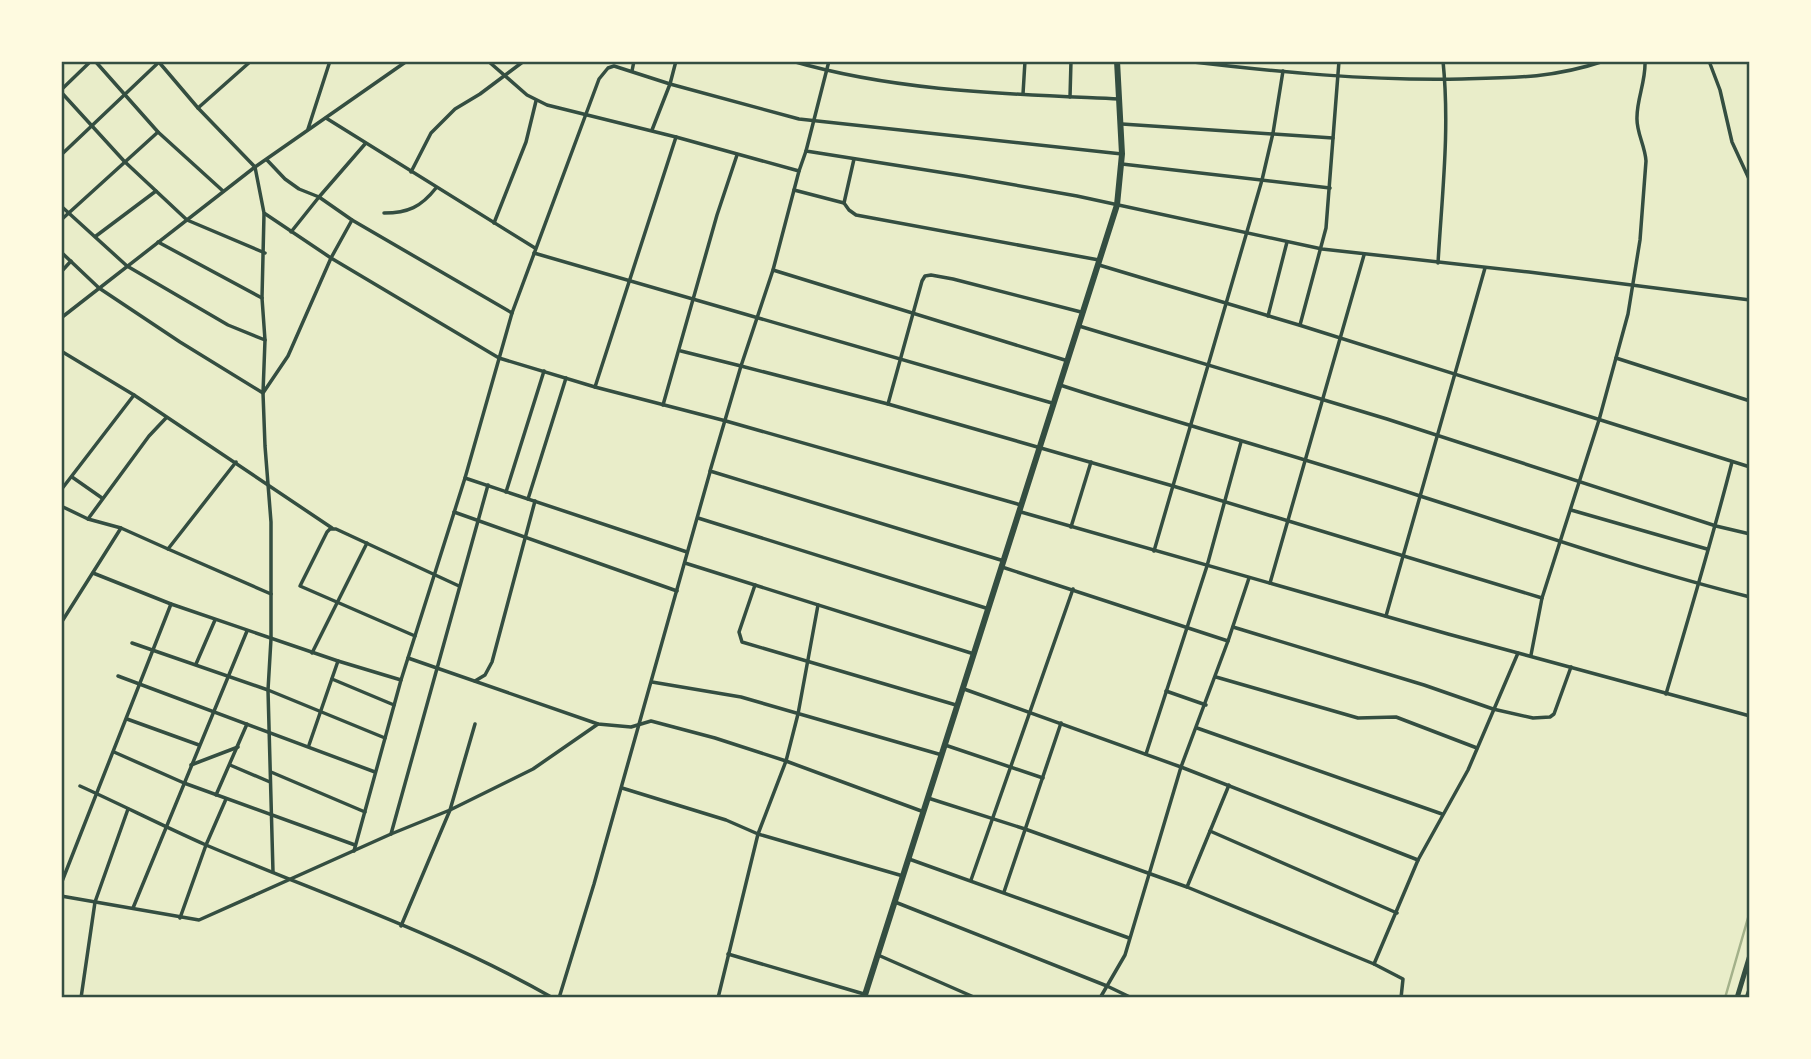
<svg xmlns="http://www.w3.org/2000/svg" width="1811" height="1059" viewBox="0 0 1811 1059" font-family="Montserrat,sans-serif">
  <rect width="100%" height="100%" fill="#e9edc9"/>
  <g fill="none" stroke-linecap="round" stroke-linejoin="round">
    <path stroke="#a3b18a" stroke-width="2.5" d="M1725,998L1750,911"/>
    <g stroke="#344e41" stroke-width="3.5">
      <path d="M95,61L158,132L223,191"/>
      <path d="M158,61L198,108L255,167L264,213L331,258L499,358L595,387L676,137"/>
      <path d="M488,61L527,95L547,105L676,137L799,171L773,270L741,366L681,351"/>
      <path d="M676,61L670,84L799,119L1122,154"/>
      <path d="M792,61C898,92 1010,94 1119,99"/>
      <path d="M829,61L806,151L964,176L1077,196L1322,249L1529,272L1750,300"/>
      <path d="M1185,61C1277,72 1369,81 1462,79C1513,78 1554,78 1604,61"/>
      <path d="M1709,61L1720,90L1732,142L1750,181"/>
      <path d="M632,71L634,61"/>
      <path d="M61,90L91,61"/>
      <path d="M61,92L124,161L187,220L265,253"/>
      <path d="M1023,94L1025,61"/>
      <path d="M1070,97L1071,61"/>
      <path d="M198,108L251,61"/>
      <path d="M326,118L535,248"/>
      <path d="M1122,124L1333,138"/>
      <path d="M308,129L330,61"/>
      <path d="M61,155L159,62"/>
      <path d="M854,159L844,203L849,210L856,215L1099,260"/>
      <path d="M267,160L285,179L299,189L319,197L352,220L512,313"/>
      <path d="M1122,164L1330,188"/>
      <path d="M799,171L806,151"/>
      <path d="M411,172L431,133L455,109L480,94L524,61"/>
      <path d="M794,190L844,203"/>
      <path d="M61,206L127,266L228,325L265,340L262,298L264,214"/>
      <path d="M384,213C408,213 421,207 436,188"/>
      <path d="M61,220L158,132"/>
      <path d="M494,223L526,142L536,101"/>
      <path d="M291,232L319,197L365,144"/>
      <path d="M96,236L156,191"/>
      <path d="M158,242L262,298"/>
      <path d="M61,252L99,288L180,342L263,393L265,340"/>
      <path d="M534,253L1052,403"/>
      <path d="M1438,263C1442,194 1450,130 1443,61"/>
      <path d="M1099,265L1299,325L1750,467"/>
      <path d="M773,270L1068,361"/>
      <path d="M61,272L71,261"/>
      <path d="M1081,312L953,279L931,275L925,276L922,281L888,404L1173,486L1542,598"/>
      <path d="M1268,316L1287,242"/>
      <path d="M61,318L255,167L407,61"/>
      <path d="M1300,325L1326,228L1339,61"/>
      <path d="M1079,326L1387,419L1716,526L1750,534"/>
      <path d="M61,351L134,395L332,528"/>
      <path d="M1616,358L1750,401"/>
      <path d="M1060,385C1180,424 1301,457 1420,496C1530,531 1638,569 1750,597"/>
      <path d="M595,387L726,421L1021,505"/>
      <path d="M888,404L741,366L710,471L1004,561"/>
      <path d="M663,405L717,215L737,155"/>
      <path d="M72,477L102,498"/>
      <path d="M465,478L687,552"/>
      <path d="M61,490L134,395"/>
      <path d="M506,492L544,371"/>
      <path d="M528,499L566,378"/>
      <path d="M61,506L88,519L121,528L168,549L236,462"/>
      <path d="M1571,510L1707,549"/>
      <path d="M454,512L677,591"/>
      <path d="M1021,512L1448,634L1750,716"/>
      <path d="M698,518L989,609"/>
      <path d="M88,519L149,436L166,418"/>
      <path d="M1071,527L1091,462"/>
      <path d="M168,549L271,594"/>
      <path d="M1154,551L1262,180L1273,133L1283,71"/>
      <path d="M685,563L974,654"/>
      <path d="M1002,567L1228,641L1181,767L1125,955L1107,986L1132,998"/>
      <path d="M93,573L171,604"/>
      <path d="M1270,583L1364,255"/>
      <path d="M755,585L739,632L742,642L956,705"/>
      <path d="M1386,616L1485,268"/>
      <path d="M61,623L121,528"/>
      <path d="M1233,627L1424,685L1493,709L1533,718L1550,717L1554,714L1571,667"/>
      <path d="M415,636L300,586L327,532L330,529H336L459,586"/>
      <path d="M1228,641L1249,578"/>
      <path d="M132,643L268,690L385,738"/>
      <path d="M312,653L367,543"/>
      <path d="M1531,655L1542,598L1599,420L1628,314L1640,240L1646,161C1645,145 1636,132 1637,117C1637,98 1646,81 1645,61"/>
      <path d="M408,658L598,724L631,727L651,721L715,738L786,761L924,812"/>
      <path d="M196,664L215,620"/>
      <path d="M118,676L375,772"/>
      <path d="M1216,677L1358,718L1396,717L1477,748"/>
      <path d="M332,679L394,705"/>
      <path d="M401,680L465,478L512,313L599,79L608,68L614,66L670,84L652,130"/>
      <path d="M475,681L485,675L492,662L535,501"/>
      <path d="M652,682L741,697L942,755"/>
      <path d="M964,689L1181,767L1418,860"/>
      <path d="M1166,691L1206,705"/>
      <path d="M1666,694C1689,617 1712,540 1732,462"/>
      <path d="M127,719L199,745"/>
      <path d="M1197,728L1442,814"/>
      <path d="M309,745L338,661"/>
      <path d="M945,745L1043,778"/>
      <path d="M114,752L184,783L355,845"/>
      <path d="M1146,754L1207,566L1241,442"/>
      <path d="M191,765L238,747"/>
      <path d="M230,765L270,782"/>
      <path d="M271,772L365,812"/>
      <path d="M80,786C122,805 163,826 206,845C321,894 443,935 553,998"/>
      <path d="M622,788L726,820L758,834L903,876"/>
      <path d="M216,795L247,724"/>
      <path d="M928,798L1025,829L1187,887L1374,964L1418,860L1468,770L1518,653"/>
      <path d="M1210,831L1397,913"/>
      <path d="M391,834L488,485"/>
      <path d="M909,859L1129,938"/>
      <path d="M273,872L268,690L271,639V522L265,446L263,393L288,356L331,258L352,220"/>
      <path d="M971,880L1073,589"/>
      <path d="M61,884L171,604L338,661L401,680L354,851"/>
      <path d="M1187,887L1229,785"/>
      <path d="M1004,892L1061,723"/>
      <path d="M61,896L199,920L391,834L450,810L533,769L598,724"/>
      <path d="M895,902L1107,986L1100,998"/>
      <path d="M133,908L247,631"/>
      <path d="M180,918L206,845L226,799"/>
      <path d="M401,926L450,810L475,724"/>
      <path d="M728,954L864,994"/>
      <path d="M878,955L976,998"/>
      <path d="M1374,964L1403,979L1401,998"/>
      <path d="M81,998L95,902L128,809"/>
      <path d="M559,998L594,884L710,472"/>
      <path d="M718,998L758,834L786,761L798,714L818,605"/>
    </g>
    <g stroke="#344e41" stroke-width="5">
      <path d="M1737,998L1750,955"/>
      <path d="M1747,998L1750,989"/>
    </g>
    <path stroke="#344e41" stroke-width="6" d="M864,998L1117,205L1122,154L1117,61"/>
  </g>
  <rect width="1811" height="1059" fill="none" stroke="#fefae0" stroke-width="126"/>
  <rect x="63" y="63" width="1685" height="933" fill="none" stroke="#344e41" stroke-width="2.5"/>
</svg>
